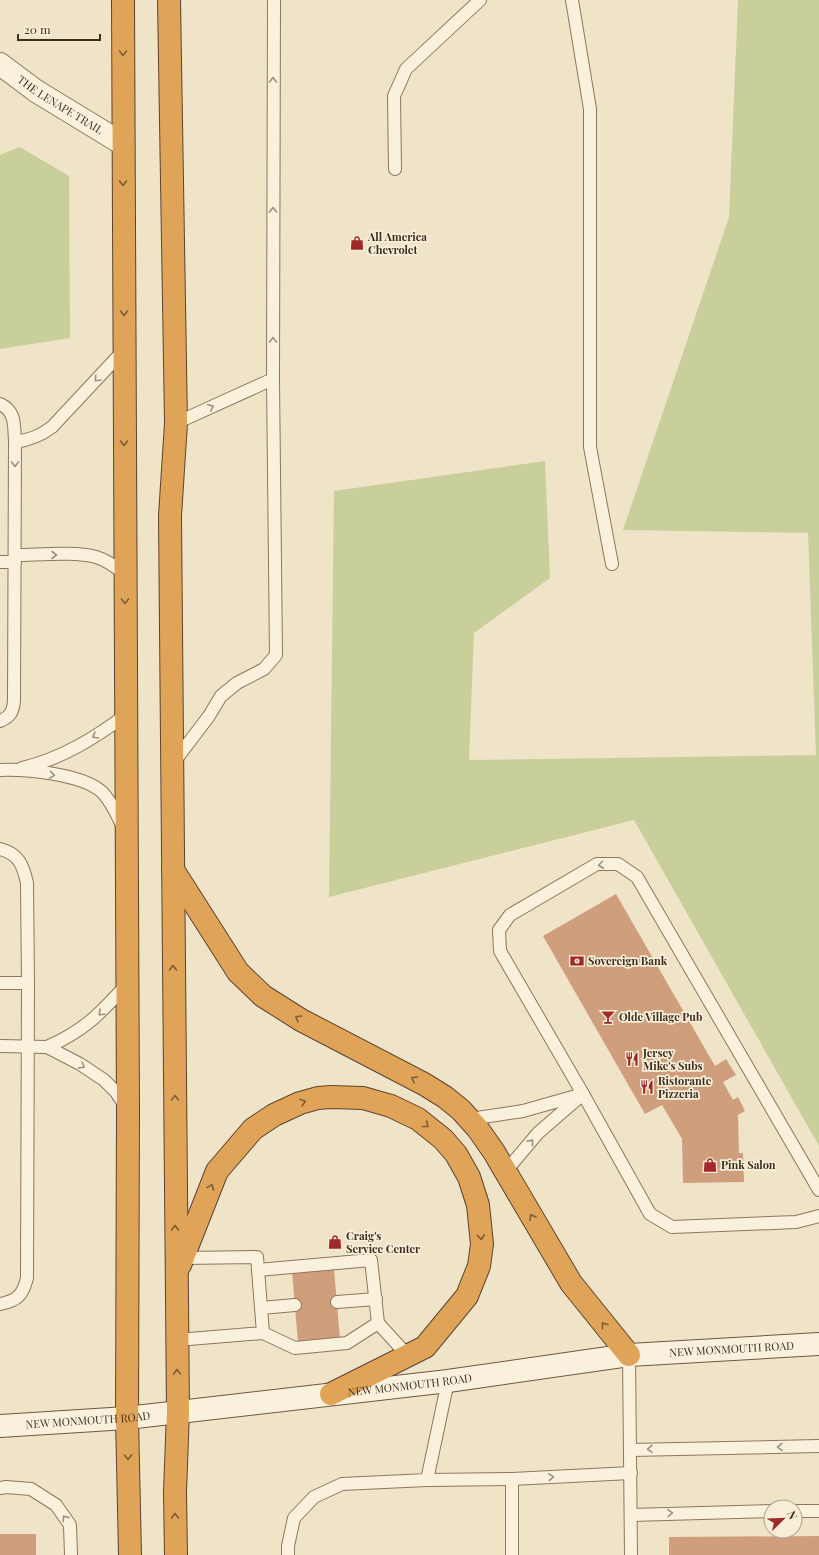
<svg xmlns="http://www.w3.org/2000/svg" width="819" height="1555" viewBox="0 0 819 1555" font-family="'Playfair Display',serif">
  <rect width="100%" height="100%" fill="#f0e4c8"/>
  <g fill="#c9cf9b">
    <path d="M738,0H819V1146L634,820L329,897L334,491L545,461L550,578L474,633L469,760L816,755L808,533L623,530L729,217Z"/>
    <path d="M20,147L69,176L70,338L0,349V155Z"/>
  </g>
  <g fill="#cf9f7d">
    <path d="M616,894L715,1066L726,1059L736,1075L723,1082L733,1100L738,1097L745,1111L738,1115L739,1153H743L744,1182L683,1183L682,1139L662,1105L645,1114L543,936Z"/>
    <path d="M334,1269L340,1339L298,1342L292,1272Z"/>
    <rect x="0" y="1534" width="36" height="21"/>
    <path d="M819,1536V1555H669V1537Z"/>
  </g>
  <g fill="none" stroke-linecap="round" stroke-linejoin="round">
    <defs>
      <g id="lane">
        <path d="M572,0L590,109V447L612,564"/>
        <path d="M395,169L394,96L406,69L480,0"/>
        <path d="M0,404C16,411 14,426 15,442"/>
        <path d="M176,423L273,379"/>
        <path d="M15,555C38,555 74,551 96,557C107,560 116,567 125,574"/>
        <path d="M0,562H15"/>
        <path d="M0,721C10,717 13,712 14,701L15,442C30,440 40,436 52,427L124,350"/>
        <path d="M174,762L209,716L221,696L237,683L264,669L276,655L273,379L274,0"/>
        <path d="M22,768C61,759 95,738 127,714"/>
        <path d="M0,770C27,769 82,774 102,792C112,802 117,815 123,827"/>
        <path d="M0,849C19,854 23,865 27,883L28,983L27,1278C23,1295 17,1301 0,1304"/>
        <path d="M0,983H28"/>
        <path d="M0,1046L47,1047L80,1064L104,1080L116,1092L126,1107"/>
        <path d="M47,1047C84,1031 101,1013 127,984"/>
        <path d="M470,1119L523,1111L583,1094L538,1133L506,1171"/>
        <path d="M819,1190L637,877L618,864H597L510,915L499,930L500,951L583,1094L650,1214L672,1227L796,1222L819,1216"/>
        <path d="M258,1270L371,1260L378,1323L408,1356"/>
        <path d="M337,1302L376,1299"/>
        <path d="M261,1308L295,1305"/>
        <path d="M263,1333L295,1348L347,1343L378,1323"/>
        <path d="M177,1340L263,1333L257,1257L183,1258"/>
        <path d="M629,1355L631,1555"/>
        <path d="M630,1450L819,1446"/>
        <path d="M512,1479V1555"/>
        <path d="M427,1480L512,1479L631,1473"/>
        <path d="M0,1488L6,1487L31,1489L56,1505L70,1525L71,1555"/>
        <path d="M795,1511H819"/>
        <path d="M631,1515L771,1511"/>
        <path d="M288,1555V1546L294,1518L314,1497L342,1484L427,1480L448,1381"/>
      </g>
      <g id="street">
        <path id="s1" d="M0,64L36,91L123,144"/>
      </g>
      <g id="secondary">
        <path id="s2" d="M0,1426L127,1418L448,1381L629,1355L819,1344"/>
      </g>
      <g id="highway">
        <path d="M123,0L128,1110L127,1418L130,1555"/>
        <path d="M169,0L176,423L170,516L178,1411L175,1492L176,1555"/>
        <path d="M173,870L238,972L263,996L301,1020L424,1084L445,1097L461,1110L478,1129L494,1152L571,1283L629,1355"/>
        <path d="M180,1265L217,1171L253,1129L274,1115L300,1103L318,1098L331,1097L363,1098L391,1106L418,1119L443,1139L456,1154L469,1177L478,1205L482,1244L479,1266L467,1296L425,1347L331,1394"/>
      </g>
    </defs>
    <use href="#lane" stroke="#8d765c" stroke-width="14"/>
    <use href="#street" stroke="#8d765c" stroke-width="24"/>
    <use href="#secondary" stroke="#6f573f" stroke-width="24"/>
    <use href="#highway" stroke="#5b4430" stroke-width="24"/>
    <use href="#lane" stroke="#faf1dc" stroke-width="12"/>
    <use href="#street" stroke="#faf1dc" stroke-width="22"/>
    <use href="#secondary" stroke="#faf1dc" stroke-width="22"/>
    <use href="#highway" stroke="#e0a458" stroke-width="22"/>
  </g>
  <defs><path id="oneway-chevron" d="M-2-3.5L2.5 0L-2 3.5" fill="none" stroke-width="1.6" stroke-linecap="round" stroke-linejoin="round"/></defs>
  <g stroke="#7e5d36">
    <use href="#oneway-chevron" transform="translate(123 53) rotate(90)"/>
    <use href="#oneway-chevron" transform="translate(123 183) rotate(90)"/>
    <use href="#oneway-chevron" transform="translate(124 313) rotate(90)"/>
    <use href="#oneway-chevron" transform="translate(124 443) rotate(90)"/>
    <use href="#oneway-chevron" transform="translate(125 601) rotate(89)"/>
    <use href="#oneway-chevron" transform="translate(173 968) rotate(-91)"/>
    <use href="#oneway-chevron" transform="translate(298 1018) rotate(-149)"/>
    <use href="#oneway-chevron" transform="translate(414 1079) rotate(-153)"/>
    <use href="#oneway-chevron" transform="translate(175 1098) rotate(-90)"/>
    <use href="#oneway-chevron" transform="translate(303 1102) rotate(-17)"/>
    <use href="#oneway-chevron" transform="translate(426 1125) rotate(39)"/>
    <use href="#oneway-chevron" transform="translate(211 1187) rotate(-69)"/>
    <use href="#oneway-chevron" transform="translate(532 1217) rotate(-120)"/>
    <use href="#oneway-chevron" transform="translate(175 1228) rotate(-90)"/>
    <use href="#oneway-chevron" transform="translate(481 1237) rotate(85)"/>
    <use href="#oneway-chevron" transform="translate(604 1325) rotate(-128)"/>
    <use href="#oneway-chevron" transform="translate(177 1372) rotate(-91)"/>
    <use href="#oneway-chevron" transform="translate(128 1457) rotate(89)"/>
    <use href="#oneway-chevron" transform="translate(175 1516) rotate(-91)"/>
  </g>
  <g stroke="#9c907e">
    <use href="#oneway-chevron" transform="translate(273 80) rotate(-90)"/>
    <use href="#oneway-chevron" transform="translate(273 210) rotate(-90)"/>
    <use href="#oneway-chevron" transform="translate(273 340) rotate(-90)"/>
    <use href="#oneway-chevron" transform="translate(97 379) rotate(133)"/>
    <use href="#oneway-chevron" transform="translate(211 407) rotate(-25)"/>
    <use href="#oneway-chevron" transform="translate(15 464) rotate(90)"/>
    <use href="#oneway-chevron" transform="translate(54 555)"/>
    <use href="#oneway-chevron" transform="translate(95 736) rotate(150)"/>
    <use href="#oneway-chevron" transform="translate(52 775) rotate(8)"/>
    <use href="#oneway-chevron" transform="translate(601 865) rotate(173)"/>
    <use href="#oneway-chevron" transform="translate(101 1013) rotate(137)"/>
    <use href="#oneway-chevron" transform="translate(82 1066) rotate(31)"/>
    <use href="#oneway-chevron" transform="translate(531 1142) rotate(-49)"/>
    <use href="#oneway-chevron" transform="translate(780 1447) rotate(179)"/>
    <use href="#oneway-chevron" transform="translate(650 1449) rotate(179)"/>
    <use href="#oneway-chevron" transform="translate(551 1477) rotate(-3)"/>
    <use href="#oneway-chevron" transform="translate(670 1513) rotate(-2)"/>
    <use href="#oneway-chevron" transform="translate(65 1518) rotate(-125)"/>
  </g>
  <defs>
    <symbol id="shop-bare" viewBox="-9 -9 18 18"><path d="M-5-2.5h2.3a2.7 3.5 0 0 1 5.4 0H5L5.5 6h-11ZM-1.5-2.5h3a1.5 2.3 0 0 0-3 0Z" fill="#9e2a2b" stroke="#f7eed8" stroke-width="2.5" paint-order="stroke"/></symbol>
    <symbol id="bank-bare" viewBox="-9 -9 18 18"><path d="M-6-4H6V4H-6ZM0-2.3a2.3 2.3 0 1 0 0 4.6a2.3 2.3 0 1 0 0-4.6Z" fill="#9e2a2b" stroke="#f7eed8" stroke-width="2.5" paint-order="stroke"/></symbol>
    <symbol id="bar-bare" viewBox="-9 -9 18 18"><path d="M-6-5H6L.8 .8V4.5H3.5V6h-7V4.5H-.8V.8Z" fill="#9e2a2b" stroke="#f7eed8" stroke-width="2.5" paint-order="stroke"/></symbol>
    <symbol id="restaurant-bare" viewBox="-9 -9 18 18"><path d="M-5-6h1v4h1v-4h1v4h1v-4h1v5L-1.5 .5V6h-2V.5L-5-1ZM5-6V6H3V1.5H1.5Q1.5-4 5-6Z" fill="#9e2a2b" stroke="#f7eed8" stroke-width="2.5" paint-order="stroke"/></symbol>
  </defs>
  <g fill-rule="evenodd">
    <use href="#shop-bare" x="347" y="233" width="20" height="20"/>
    <use href="#bank-bare" x="567" y="951" width="20" height="20"/>
    <use href="#bar-bare" x="598" y="1007" width="20" height="20"/>
    <use href="#restaurant-bare" x="622" y="1049" width="20" height="20"/>
    <use href="#restaurant-bare" x="637" y="1077" width="20" height="20"/>
    <use href="#shop-bare" x="700" y="1155" width="20" height="20"/>
    <use href="#shop-bare" x="325" y="1232" width="20" height="20"/>
  </g>
  <g text-anchor="middle" stroke-width="3.5" stroke-linejoin="round" paint-order="stroke">
    <g font-size="11" fill="#3d2e20" stroke="#f7eed8">
      <text dy="4" stroke="none"><textPath href="#s1" startOffset="73">THE LENAPE TRAIL</textPath></text>
      <text dy="4" stroke="none"><textPath href="#s2" startOffset="736">NEW MONMOUTH ROAD</textPath></text>
      <text dy="4" stroke="none"><textPath href="#s2" startOffset="412">NEW MONMOUTH ROAD</textPath></text>
      <text dy="4" stroke="none"><textPath href="#s2" startOffset="88">NEW MONMOUTH ROAD</textPath></text>
    </g>
    <g font-size="11" font-weight="bold" fill="#3d2e20" stroke="#f7eed8" text-anchor="start">
      <text x="368" y="241">All America<tspan x="368" dy="13">Chevrolet</tspan></text>
      <text x="588" y="965">Sovereign Bank</text>
      <text x="619" y="1021">Olde Village Pub</text>
      <text x="643" y="1057">Jersey<tspan x="643" dy="13">Mike's Subs</tspan></text>
      <text x="658" y="1085">Ristorante<tspan x="658" dy="13">Pizzeria</tspan></text>
      <text x="721" y="1169">Pink Salon</text>
      <text x="346" y="1240">Craig's<tspan x="346" dy="13">Service Center</tspan></text>
    </g>
  </g>
  <g transform="translate(783 1519) rotate(67)"><circle r="19" fill="#f7eed8" stroke="#ada18e"/>
  <path d="M0-3L7 15L0 10L-7 15Z" fill="#9e2a2b"/>
  <text y="-6" font-size="11" font-weight="bold" text-anchor="middle" fill="#3d2e20">N</text>
  </g>
  <path d="M18 34v6h82v-6" fill="none" stroke="#3d2e20" stroke-width="2"/>
  <text x="24" y="34" font-size="12" fill="#3d2e20" stroke="#f7eed8" stroke-width="3" paint-order="stroke">20 m</text>
</svg>
